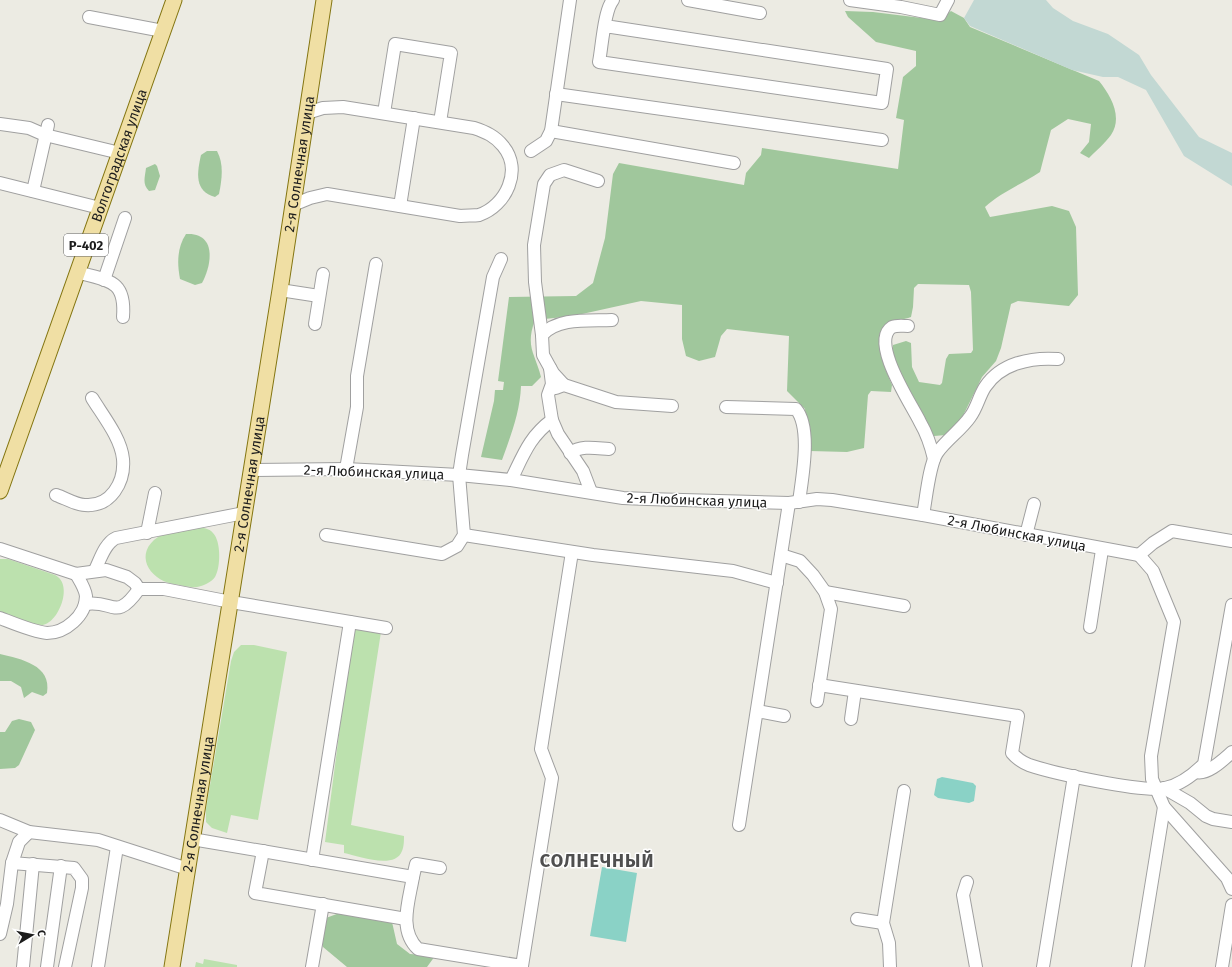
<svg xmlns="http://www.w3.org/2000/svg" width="1232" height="967" viewBox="0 0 1232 967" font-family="'Fira Sans',sans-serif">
  <rect width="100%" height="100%" fill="#ecebe3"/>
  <g fill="#bce1ae">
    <path d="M197,527C203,528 209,528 213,533C221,541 221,567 215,577C212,582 203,586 197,587C190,588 181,585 173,584C148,579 134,553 158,537C169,530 185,530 197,527Z"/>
    <path d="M0,559H8L55,575C75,585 57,626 41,625C30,625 11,616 0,613Z"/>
    <path d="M353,627L381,632L351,825L404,836C404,840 404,847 402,851C395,870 358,856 344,853V845L325,842Z"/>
    <path d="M241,645H254L287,652L258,820L231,815L227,833L212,828L206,822V809L231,661L234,652Z"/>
    <path d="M204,959L237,965V967H195L196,962L203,964Z"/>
  </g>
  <g fill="#a0c79c">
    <path d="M845,11L873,12L930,19L943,17L951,11L964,18L970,27L1099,81C1111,96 1123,117 1111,135C1105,143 1096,151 1089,158L1080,153L1089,142L1091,124L1068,119L1051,130L1040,172C1022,184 1001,192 985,207L990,217L1052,206L1069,211L1076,227L1078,295L1069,306L1018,301L1011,304L1001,348L996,361L982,377L959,424L946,435L934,436L905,385L892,354L893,345L906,341L911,343L912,367L919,382L940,385L942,383L946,359L949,354L971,353L973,350L971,292L969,285L918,284L914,288L913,307L911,317C904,320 893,320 887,324C869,336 886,370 892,385L891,392L871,391L868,395L864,448L847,452L810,451L807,439L805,409L787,391L789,336L727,329L721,336L715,357L699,361L686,356L682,339V305L641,301L573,316L535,320C525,347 535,353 541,377L532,386H521C520,412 511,435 502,460L481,457L494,401L495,390H503L504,382L498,381L509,297L576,296L593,283L605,238L613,174L619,163L744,185L746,173L761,155L762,148L898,169L904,120L896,118L903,77L916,66V51L876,42L848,17Z"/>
    <path d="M207,151H217C224,164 222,179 219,194L215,197C194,191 197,173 201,155Z"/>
    <path d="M155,164L157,166L160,176L155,190L149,191C142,184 145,177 146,168Z"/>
    <path d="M186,234C217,232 212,265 202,283L195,285L180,279C177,263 177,248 186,234Z"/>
    <path d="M0,654C21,659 52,665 47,693L43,696L32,692L24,698L21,687L11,681H0Z"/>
    <path d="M19,719L31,722L35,730L19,765L15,768L0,769V732H5L12,721Z"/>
    <path d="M342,912L392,922L397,944L410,954L435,956L427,967H347L323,947L321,936L326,918Z"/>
  </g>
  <path fill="#c2d8d3" d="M974,0H1046L1053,8L1073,21L1108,34L1139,55L1151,75L1199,137L1232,153V186L1184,156L1146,90L1118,77H1103L1072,70L970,26L964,18Z"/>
  <g fill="#8ad2c6">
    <path d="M942,777L973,783L976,786L974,801L969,803L938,798L934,795L937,779Z"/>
    <path d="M602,867L637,873L626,942L590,936Z"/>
  </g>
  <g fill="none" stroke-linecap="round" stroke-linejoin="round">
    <defs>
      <g id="minor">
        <path d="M688,0L760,13"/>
        <path d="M850,0L901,7L940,15L948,0"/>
        <path d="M89,17L163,31"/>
        <path d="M605,26L887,69L882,103L599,62C602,47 604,10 613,0"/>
        <path d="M556,94L882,140"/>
        <path d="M384,113L395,44L451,53L440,122"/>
        <path d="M0,124L29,128L45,135L120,153"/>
        <path d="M551,131L734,163"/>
        <path d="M531,151L546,141L551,131L570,0"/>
        <path d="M0,183L100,208"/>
        <path d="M33,191L48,125"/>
        <path d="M293,205L310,198L327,194L460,216C466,215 473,216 479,215C506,206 523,170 503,146C495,136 486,132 474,128L343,107L323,108L307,113"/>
        <path d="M400,206L414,118"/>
        <path d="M77,272C108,281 126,279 123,317"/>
        <path d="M104,280L125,218"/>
        <path d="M280,290L319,296"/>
        <path d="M315,324L323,274"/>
        <path d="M908,326C903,326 897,325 892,327C869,342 912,405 920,422C927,434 931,446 934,459"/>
        <path d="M542,335L535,282L534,245L544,184L550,175L564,170L598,181"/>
        <path d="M550,368L552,384L548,395L552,420L558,434L583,471L591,492"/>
        <path d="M564,385L553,373L543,355L542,335C558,317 589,321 612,320"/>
        <path d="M556,388L564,385L616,402L672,406"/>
        <path d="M726,407L796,409C812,428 802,478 799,502"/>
        <path d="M570,453C582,445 595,448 609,449"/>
        <path d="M346,469L357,407V376L376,264"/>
        <path d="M251,470L346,469L459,475L511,480L623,498L647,499L789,503L817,499L832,500L923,515L1139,555"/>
        <path d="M511,480C523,456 529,437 552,420"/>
        <path d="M56,495C65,498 76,505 85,505C111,507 125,482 123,459C121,438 103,416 92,398"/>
        <path d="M923,515C926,500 929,465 937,453C946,440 961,430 970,417C977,408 979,396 985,387C1001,363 1031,357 1058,359"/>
        <path d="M147,533L155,493"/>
        <path d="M326,535L442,554L457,546L464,535L459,475L462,455L493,277L501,259"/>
        <path d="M464,535L593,555L733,571L777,583"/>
        <path d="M1026,535L1034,504"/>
        <path d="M0,549L76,574L106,570L127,577L135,583L139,589"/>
        <path d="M781,555L800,561L813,575L825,592L831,609L817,701"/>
        <path d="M1139,555L1153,571L1174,622L1151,756L1152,779L1164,807L1227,878L1232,889"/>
        <path d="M1139,555L1153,543L1172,531L1232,541"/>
        <path d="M95,570C100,560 105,543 116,538L244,513"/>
        <path d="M139,589H164L231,602L386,628"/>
        <path d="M825,592L904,606"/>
        <path d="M85,604C114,599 115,623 139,589"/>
        <path d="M0,618C13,623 34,632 47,633C65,633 86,616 86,596C85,588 80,581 76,574"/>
        <path d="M1090,627L1102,550"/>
        <path d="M819,685L1018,716L1012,753C1017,759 1022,762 1029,765C1053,773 1143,793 1165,788C1180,785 1193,775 1204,764L1232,605"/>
        <path d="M757,711L784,716"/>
        <path d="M851,719L855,691"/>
        <path d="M1196,772C1208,775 1223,760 1232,752"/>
        <path d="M1164,788L1190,803L1206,816L1213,819L1232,822"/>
        <path d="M0,820L29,832L98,840L188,869"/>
        <path d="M739,825L789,503"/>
        <path d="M192,839L413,877C409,901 398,930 418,949L522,966L552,778L541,749L572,552"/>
        <path d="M263,851L255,893L406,919"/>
        <path d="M312,860L350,622"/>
        <path d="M12,863L74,868L82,879V888L65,967"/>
        <path d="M413,877L416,864L440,868"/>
        <path d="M967,882L963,895L976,967"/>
        <path d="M857,919L883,923"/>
        <path d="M0,934L7,904L12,863L19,842L29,832"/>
        <path d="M23,967L33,864"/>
        <path d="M47,967L61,866"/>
        <path d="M98,967L117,847"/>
        <path d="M312,967L323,904"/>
        <path d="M890,967L889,943L883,923L904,791"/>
        <path d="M1043,967L1074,776"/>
        <path d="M1138,967L1164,807"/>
        <path d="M1222,967L1232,905"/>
      </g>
      <g id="major">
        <path id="s1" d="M0,491L174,0"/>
        <path id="s2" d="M172,967L280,290L324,0"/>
      </g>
    </defs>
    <use href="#minor" stroke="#a0a0a0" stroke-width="14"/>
    <use href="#major" stroke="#837511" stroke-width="17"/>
    <use href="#minor" stroke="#fff" stroke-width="12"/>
    <use href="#major" stroke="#f0dfa4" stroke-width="15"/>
  </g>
  <g text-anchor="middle" stroke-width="3" stroke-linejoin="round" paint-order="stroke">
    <rect fill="#fff" stroke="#606060" stroke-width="1" x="64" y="234" width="44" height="22" rx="3"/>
    <g font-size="13" font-weight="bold" fill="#1c1c1c">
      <text x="86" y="250">Р-402</text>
    </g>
    <g font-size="14" fill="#1c1c1c" stroke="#fff">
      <text dy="5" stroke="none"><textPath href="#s1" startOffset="356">Волгоградская улица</textPath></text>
      <text dy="5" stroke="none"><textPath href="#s2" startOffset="813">2-я Солнечная улица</textPath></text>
      <text transform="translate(374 472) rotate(2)" y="5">2-я Любинская улица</text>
      <text dy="5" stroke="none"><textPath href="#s2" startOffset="489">2-я Солнечная улица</textPath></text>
      <text transform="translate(697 500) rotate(2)" y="5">2-я Любинская улица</text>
      <text transform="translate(1017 533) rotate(11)" y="5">2-я Любинская улица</text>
      <text dy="5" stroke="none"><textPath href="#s2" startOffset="165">2-я Солнечная улица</textPath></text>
    </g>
    <g font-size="18" font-weight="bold" letter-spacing="1" fill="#4f4f4f" stroke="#fff">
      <text x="597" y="867">СОЛНЕЧНЫЙ</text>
    </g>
  </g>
  <g transform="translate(32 935) rotate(80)" stroke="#ffffff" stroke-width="3" paint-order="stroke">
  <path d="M0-3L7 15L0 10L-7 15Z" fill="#1c1c1c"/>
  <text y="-6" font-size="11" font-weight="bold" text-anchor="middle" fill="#1c1c1c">С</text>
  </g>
</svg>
